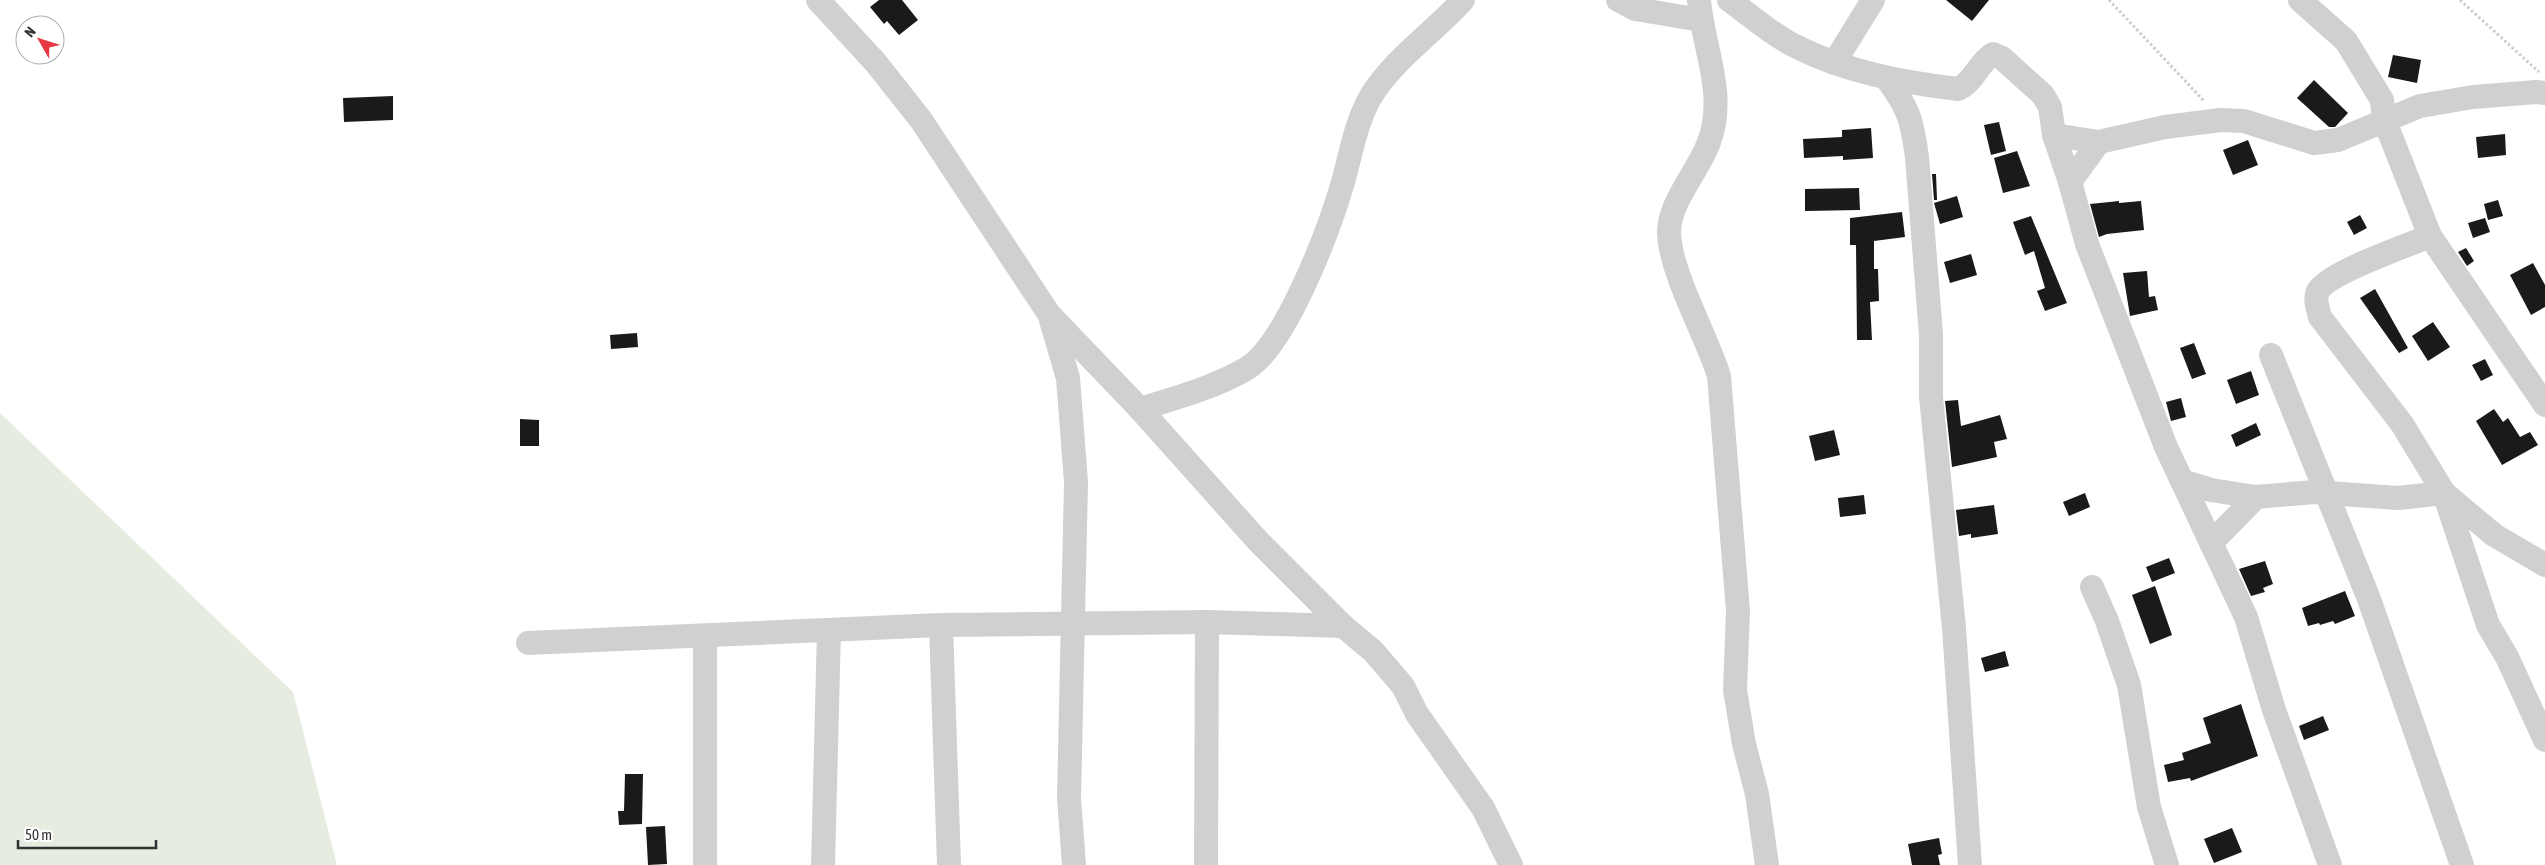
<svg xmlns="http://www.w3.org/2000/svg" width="2545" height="865" viewBox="0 0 2545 865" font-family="'Asap Condensed',sans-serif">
  <rect width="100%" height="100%" fill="#fff"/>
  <path fill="#e6ecdf" d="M0,413L293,692L337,865H0Z"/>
  <g fill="#1a1a1a">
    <path d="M879,0H902L918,20L899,35L887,21L884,24L870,7Z"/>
    <path d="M1946,0H1989L1972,21Z"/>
    <path d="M2393,55L2421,60L2417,83L2388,77Z"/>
    <path d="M2314,80L2348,113L2335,127H2329L2297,98Z"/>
    <path d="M393,96V120L344,122L343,98Z"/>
    <path d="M1999,122L2006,151L1991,155L1984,125Z"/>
    <path d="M1871,128L1873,158L1843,160V156L1804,158L1803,139L1842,137V130Z"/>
    <path d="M2505,134L2506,155L2478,158L2476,137Z"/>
    <path d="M2248,140L2258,165L2233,175L2223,150Z"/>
    <path d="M2017,151L2030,186L2003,193L1994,158Z"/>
    <path d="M1932,174H1936L1937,200H1934Z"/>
    <path d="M1859,188L1860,210L1805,211V189Z"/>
    <path d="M1957,196L1963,217L1940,224L1934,203Z"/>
    <path d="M2498,200L2503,216L2488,220L2484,204Z"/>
    <path d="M2119,201V203L2141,201L2144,230L2107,234L2099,237L2090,204Z"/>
    <path d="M1902,212L1905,237L1874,241V269H1878L1879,301L1870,302L1872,340H1857L1856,245H1850V218Z"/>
    <path d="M2360,215L2367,228L2354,235L2347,222Z"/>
    <path d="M2031,216L2067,303L2045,311L2037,291L2045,288L2034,251L2025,255L2013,222Z"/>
    <path d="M2485,218L2490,232L2473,238L2468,223Z"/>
    <path d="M2466,248L2474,261L2467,266L2458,252Z"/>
    <path d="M1971,254L1977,275L1950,283L1944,262Z"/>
    <path d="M2533,263L2545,285V307L2531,315L2510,275Z"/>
    <path d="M2147,271L2149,297L2155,296L2158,310L2130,316L2123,273Z"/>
    <path d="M2375,289L2408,348L2399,353L2360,298Z"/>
    <path d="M2433,322L2450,347L2428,361L2412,336Z"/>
    <path d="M637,333L638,347L611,349L610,335Z"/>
    <path d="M2194,343L2206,374L2192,379L2180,348Z"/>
    <path d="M2485,359L2493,375L2481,381L2472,365Z"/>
    <path d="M2251,371L2259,395L2236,404L2227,380Z"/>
    <path d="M2181,398L2186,417L2171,421L2166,402Z"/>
    <path d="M1958,400L1961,426L2000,415L2007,439L1994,442L1997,457L1952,467L1945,401Z"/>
    <path d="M2494,409L2503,422L2508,418L2520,437L2530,432L2538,445L2502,465L2476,421Z"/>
    <path d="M520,419L539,420V446H520Z"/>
    <path d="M2256,423L2261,435L2236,447L2231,435Z"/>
    <path d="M1834,430L1840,455L1815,461L1809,436Z"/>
    <path d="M2085,493L2090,507L2069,516L2063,502Z"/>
    <path d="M1864,495L1866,514L1840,517L1838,498Z"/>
    <path d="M1994,505L1998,534L1971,538V534L1959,536L1956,510Z"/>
    <path d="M2169,558L2175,573L2152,582L2146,567Z"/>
    <path d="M2265,561L2273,584L2263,588L2265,592L2251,596L2239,569Z"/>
    <path d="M2155,586L2172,635L2150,644L2132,595Z"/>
    <path d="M2345,591L2355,616L2335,624L2333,621L2320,625L2319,623L2308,626L2302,608Z"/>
    <path d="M2005,651L2009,666L1985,672L1981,658Z"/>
    <path d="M2241,704L2258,756L2191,781L2190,778L2168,782L2164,765L2184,760L2182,753L2211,743L2203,718Z"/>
    <path d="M2323,716L2329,730L2304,740L2299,726Z"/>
    <path d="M625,774H643L642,824L619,825L618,811H624Z"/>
    <path d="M665,826L667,864L648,865L646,827Z"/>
    <path d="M2232,828L2242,852L2214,863L2204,839Z"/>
    <path d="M1939,838L1942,854L1938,855L1940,865H1912L1908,844Z"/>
  </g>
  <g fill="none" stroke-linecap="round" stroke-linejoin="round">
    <g stroke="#cdcdcd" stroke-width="3" stroke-dasharray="2.5 2.5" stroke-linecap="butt">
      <path d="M2109,0L2204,101"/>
      <path d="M2460,0L2539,72"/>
    </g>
    <g stroke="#d0d0d0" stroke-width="24">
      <path d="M818,0L876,63L921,120L1049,314L1140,409L1258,541L1343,626L1373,651L1403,686L1417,714L1483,808L1511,865"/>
      <path d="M1618,0L1635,9L1701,20"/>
      <path d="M1699,0C1703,48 1727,94 1709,142C1699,170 1669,202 1669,232C1670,273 1706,334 1719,376L1738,611L1735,690L1744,744L1757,794L1767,865"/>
      <path d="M1729,0C1750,15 1772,35 1795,46C1846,72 1901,82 1958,89C1974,82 1978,63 1993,54L2002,58L2043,95L2050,107L2054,135L2070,182L2087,244L2166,447L2246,617L2274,710L2330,865"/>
      <path d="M2300,0L2346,41L2382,100L2384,119L2430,236L2545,405"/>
      <path d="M1834,63L1873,0"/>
      <path d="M1887,79C1909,109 1912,120 1917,157L1931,335V397L1954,628L1970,865"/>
      <path d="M2054,135L2099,142L2165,127L2221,120L2244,121L2314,143L2338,140L2420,106L2473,97L2536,92L2545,93"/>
      <path d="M2070,182L2099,142"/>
      <path d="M2430,236C2407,246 2329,272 2318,291C2314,299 2318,309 2320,317L2402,424L2444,493L2488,625L2507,657L2545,740"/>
      <path d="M1051,320L1068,378L1076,482L1069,798L1074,865"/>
      <path d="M2271,355L2369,599L2462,865"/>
      <path d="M1140,409C1176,398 1213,388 1246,369C1286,346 1330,227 1343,182C1351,153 1356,122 1371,96C1395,58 1433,33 1463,0"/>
      <path d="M2182,481L2211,490L2256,497L2314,492L2398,498L2444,493L2494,535L2545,565"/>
      <path d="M2211,543L2256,497"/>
      <path d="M2092,587L2107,621L2129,685L2149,807L2167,865"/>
      <path d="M941,625L949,865"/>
      <path d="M528,643L941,625L1207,622L1343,626"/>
      <path d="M705,865V636"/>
      <path d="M823,865L829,630"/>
      <path d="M1206,865L1207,622"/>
    </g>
  </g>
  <g transform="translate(40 40) rotate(309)"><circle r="24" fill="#ffffff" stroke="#adadad"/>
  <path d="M0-4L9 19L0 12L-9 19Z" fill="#e63946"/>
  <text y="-8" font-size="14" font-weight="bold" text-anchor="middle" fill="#333333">N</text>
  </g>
  <path d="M18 840v8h138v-8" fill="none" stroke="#333333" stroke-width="2.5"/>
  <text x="25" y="840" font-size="15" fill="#333333" stroke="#ffffff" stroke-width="4" paint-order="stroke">50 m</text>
</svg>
